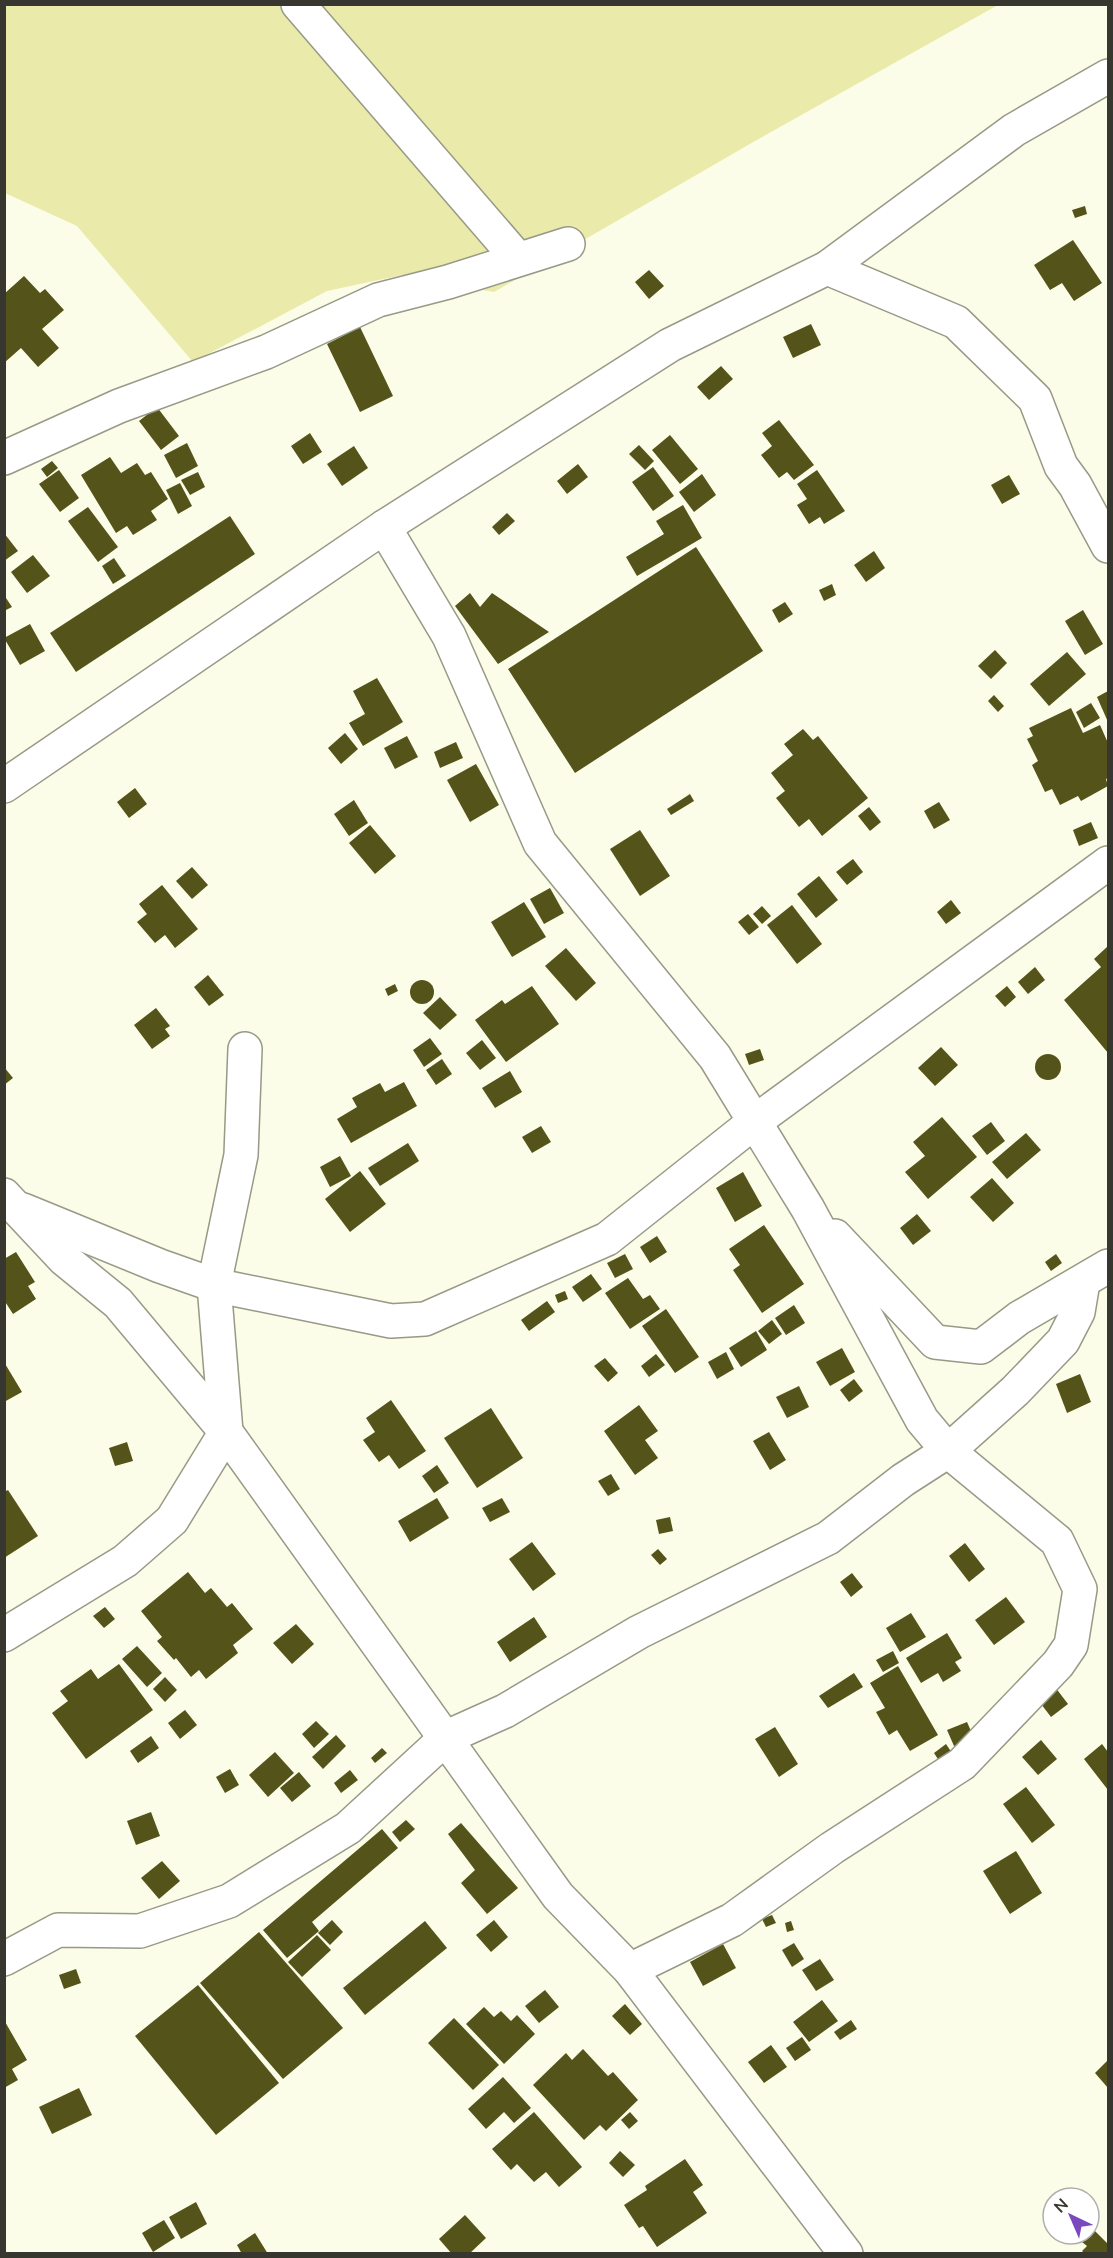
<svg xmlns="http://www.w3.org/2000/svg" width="1113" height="2258" viewBox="0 0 1113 2258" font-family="Mulish,sans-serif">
  <rect width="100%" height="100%" fill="#fcfde8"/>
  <path fill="#eaeaaa" d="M5,5H998L755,141L494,292L402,275L327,291L193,362L77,226L5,193Z"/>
  <g fill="#54531a">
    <path d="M1085,206L1087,214L1075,218L1072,210Z"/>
    <path d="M1073,240L1102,283L1074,301L1062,283L1050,290L1034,265Z"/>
    <path d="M649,270L664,286L649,299L635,282Z"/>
    <path d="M24,276L40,293L45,289L64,310L42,329L59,348L38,367L21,348L4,363V294Z"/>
    <path d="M811,324L821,345L793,358L783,337Z"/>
    <path d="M360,327L393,396L360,412L327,344Z"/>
    <path d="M721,366L733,379L709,400L697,387Z"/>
    <path d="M157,407L179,436L161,450L139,421Z"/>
    <path d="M779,420L814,465L794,480L787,472L779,478L761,455L772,446L762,433Z"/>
    <path d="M310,433L322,452L303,464L291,446Z"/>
    <path d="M670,435L698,469L680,484L652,450Z"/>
    <path d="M187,443L198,466L176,478L164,455Z"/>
    <path d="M639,445L654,461L645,470L629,454Z"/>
    <path d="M354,446L368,468L342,486L327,464Z"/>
    <path d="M110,457L121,473L137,463L145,475L151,472L168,499L151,511L157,520L133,535L127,526L116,533L81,475Z"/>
    <path d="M52,461L58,468L47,477L41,469Z"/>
    <path d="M578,464L588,477L567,494L557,481Z"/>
    <path d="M653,467L674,496L653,511L632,482Z"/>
    <path d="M59,470L79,498L60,512L39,484Z"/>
    <path d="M817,470L845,511L824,524L820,517L809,524L797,505L807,499L797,484Z"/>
    <path d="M198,472L205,487L190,495L181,480Z"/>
    <path d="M702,474L716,495L694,512L679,492Z"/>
    <path d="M1009,475L1020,494L1002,504L991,485Z"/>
    <path d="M180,483L192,506L178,514L166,490Z"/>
    <path d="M683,505L702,538L637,576L626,557L664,534L656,521Z"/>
    <path d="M88,507L118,547L98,562L68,521Z"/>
    <path d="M507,513L515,521L499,535L492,527Z"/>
    <path d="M230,516L255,554L76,672L50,633Z"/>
    <path d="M4,533L18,551L4,561Z"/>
    <path d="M696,547L763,651L575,773L508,669Z"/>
    <path d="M874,551L885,568L866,582L854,565Z"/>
    <path d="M33,555L50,576L27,593L11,572Z"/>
    <path d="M114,558L126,576L113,584L102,566Z"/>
    <path d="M832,584L836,595L824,601L819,590Z"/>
    <path d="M470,593L480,607L492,593L549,632L498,664L455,606Z"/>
    <path d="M4,595L12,607L4,611Z"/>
    <path d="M785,602L793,614L779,623L772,610Z"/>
    <path d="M1083,610L1103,644L1085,655L1065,621Z"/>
    <path d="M30,624L45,651L20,665L4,638Z"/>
    <path d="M995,650L1007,663L991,679L978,666Z"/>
    <path d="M1067,652L1086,674L1049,706L1030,684Z"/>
    <path d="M377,678L403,722L363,746L349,723L365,714L353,691Z"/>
    <path d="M1108,691V722L1097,697Z"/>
    <path d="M994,695L1004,706L998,712L988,701Z"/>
    <path d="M1091,703L1100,718L1084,728L1076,712Z"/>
    <path d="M1071,708L1083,733L1100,725L1108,743V778L1106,779L1108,786L1081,801L1078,796L1060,805L1052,789L1045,792L1032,765L1038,761L1027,739L1033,736L1029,728Z"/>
    <path d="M803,729L813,740L818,736L868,798L822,836L809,819L799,827L776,798L785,791L771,773L793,755L784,744Z"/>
    <path d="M345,733L358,749L341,764L328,748Z"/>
    <path d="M407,736L418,757L395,769L384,748Z"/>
    <path d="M456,742L463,758L440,768L434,752Z"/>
    <path d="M476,764L499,805L470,822L447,780Z"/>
    <path d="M135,788L147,804L129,818L117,802Z"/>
    <path d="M690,794L694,801L671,815L667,809Z"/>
    <path d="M354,800L368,823L349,836L334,814Z"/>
    <path d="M939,802L950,820L934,829L924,811Z"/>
    <path d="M869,807L881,822L870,831L858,816Z"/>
    <path d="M1091,822L1098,838L1079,846L1073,830Z"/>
    <path d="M370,825L396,856L375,874L349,843Z"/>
    <path d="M640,830L670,876L640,896L610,849Z"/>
    <path d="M853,859L863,872L847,885L836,872Z"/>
    <path d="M192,867L208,885L192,899L176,881Z"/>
    <path d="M819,876L838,900L816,918L797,894Z"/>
    <path d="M162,885L198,929L175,948L165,935L155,943L137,922L147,914L139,904Z"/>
    <path d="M550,888L564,913L544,924L530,899Z"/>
    <path d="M951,900L961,913L946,924L937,912Z"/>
    <path d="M524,902L546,937L512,957L491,922Z"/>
    <path d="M792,905L822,944L797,964L767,925Z"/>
    <path d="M762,906L771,916L762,924L753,914Z"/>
    <path d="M748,914L759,927L749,935L738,922Z"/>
    <path d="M1108,946V1053L1064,1000L1101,967L1094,959Z"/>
    <path d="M566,948L596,983L576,1001L545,966Z"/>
    <path d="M1035,967L1045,980L1028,994L1018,982Z"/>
    <path d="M208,975L224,995L209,1006L194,987Z"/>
    <circle cx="422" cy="992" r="12"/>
    <path d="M395,984L398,991L388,996L385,989Z"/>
    <path d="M532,986L559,1024L506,1062L475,1020L502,1000L505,1004Z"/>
    <path d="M1007,986L1016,997L1005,1007L995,996Z"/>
    <path d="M440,997L457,1015L440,1030L423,1013Z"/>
    <path d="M156,1008L170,1026L165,1029L170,1036L152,1049L134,1025Z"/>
    <path d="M430,1038L442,1054L424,1067L413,1050Z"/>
    <path d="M482,1040L496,1058L480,1070L466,1053Z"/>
    <path d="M941,1047L958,1065L935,1086L918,1068Z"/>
    <path d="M760,1049L764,1060L749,1065L745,1054Z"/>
    <circle cx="1048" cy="1067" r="13"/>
    <path d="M442,1059L452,1074L436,1085L426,1070Z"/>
    <path d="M4,1067L13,1078L4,1085Z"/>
    <path d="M510,1071L522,1092L495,1108L482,1088Z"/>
    <path d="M404,1082L417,1106L351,1143L337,1119L357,1107L352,1098L380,1083L385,1092Z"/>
    <path d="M942,1117L977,1157L928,1199L905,1172L925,1156L913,1142Z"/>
    <path d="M991,1122L1005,1141L987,1155L972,1136Z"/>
    <path d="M541,1126L551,1142L532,1153L522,1137Z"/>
    <path d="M1026,1133L1041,1150L1007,1179L992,1162Z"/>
    <path d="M408,1143L419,1161L380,1186L368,1168Z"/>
    <path d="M340,1156L351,1176L330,1187L320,1167Z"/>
    <path d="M360,1171L386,1204L350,1232L325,1199Z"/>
    <path d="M743,1172L762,1206L735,1222L716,1188Z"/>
    <path d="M992,1178L1014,1203L993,1222L970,1197Z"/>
    <path d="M917,1214L931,1231L913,1245L900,1228Z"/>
    <path d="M764,1225L804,1284L762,1313L733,1270L740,1265L729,1249Z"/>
    <path d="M657,1236L667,1252L650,1263L640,1247Z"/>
    <path d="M16,1252L35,1282L28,1286L36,1299L13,1314L4,1300V1259Z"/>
    <path d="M625,1254L633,1269L615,1278L607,1263Z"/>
    <path d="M1056,1254L1062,1263L1051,1271L1045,1262Z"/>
    <path d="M591,1274L602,1289L583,1302L572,1287Z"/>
    <path d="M628,1278L643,1299L650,1295L660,1309L630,1329L605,1293Z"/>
    <path d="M565,1291L568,1299L558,1303L555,1295Z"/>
    <path d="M547,1301L555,1312L529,1331L521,1320Z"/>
    <path d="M794,1305L805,1323L786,1335L775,1318Z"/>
    <path d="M666,1309L699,1357L675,1373L642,1326Z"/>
    <path d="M772,1320L782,1334L769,1344L758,1331Z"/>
    <path d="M756,1331L767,1350L741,1367L729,1348Z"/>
    <path d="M842,1348L855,1372L830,1386L816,1362Z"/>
    <path d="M726,1352L734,1369L717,1379L708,1362Z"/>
    <path d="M656,1354L665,1365L649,1377L641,1366Z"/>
    <path d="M605,1358L618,1373L608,1382L594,1366Z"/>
    <path d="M4,1362L22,1392L4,1402Z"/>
    <path d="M1080,1374L1091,1402L1067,1413L1056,1384Z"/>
    <path d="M854,1379L863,1391L849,1402L840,1390Z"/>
    <path d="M799,1386L809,1407L787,1418L776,1397Z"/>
    <path d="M391,1400L426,1451L399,1469L389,1455L379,1462L363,1440L375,1432L366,1418Z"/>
    <path d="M639,1405L658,1431L645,1440L658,1458L635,1475L604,1431Z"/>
    <path d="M491,1408L523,1458L477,1488L444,1438Z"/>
    <path d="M769,1432L786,1460L770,1470L753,1441Z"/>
    <path d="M127,1442L133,1461L115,1466L109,1448Z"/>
    <path d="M437,1465L449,1483L434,1493L422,1476Z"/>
    <path d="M611,1474L620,1489L608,1496L598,1481Z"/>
    <path d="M8,1490L38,1536L4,1558V1492Z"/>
    <path d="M437,1498L449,1518L410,1542L398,1521Z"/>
    <path d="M502,1498L510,1512L490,1522L482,1508Z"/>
    <path d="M670,1517L673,1531L659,1534L656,1520Z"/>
    <path d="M532,1542L556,1574L533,1591L509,1559Z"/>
    <path d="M965,1543L985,1569L969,1582L949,1556Z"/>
    <path d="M658,1549L667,1559L660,1565L651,1555Z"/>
    <path d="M188,1572L205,1593L211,1588L227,1607L232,1603L253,1629L233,1645L238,1653L206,1679L199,1670L191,1677L176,1658L174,1660L157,1641L162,1637L141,1611Z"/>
    <path d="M852,1573L863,1587L851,1597L840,1582Z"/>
    <path d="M1006,1597L1025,1622L994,1645L975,1620Z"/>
    <path d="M105,1607L115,1619L104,1628L93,1616Z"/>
    <path d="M911,1613L926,1637L900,1652L886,1628Z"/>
    <path d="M534,1617L547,1637L510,1662L497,1642Z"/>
    <path d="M296,1624L314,1644L292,1664L273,1643Z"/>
    <path d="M947,1633L962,1658L955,1662L961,1671L943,1682L938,1673L921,1683L906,1658Z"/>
    <path d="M137,1646L162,1673L147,1687L122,1659Z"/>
    <path d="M893,1651L899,1663L883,1672L876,1660Z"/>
    <path d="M119,1664L153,1710L86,1759L52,1713L68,1701L60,1691L91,1669L98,1679Z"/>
    <path d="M898,1666L938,1735L910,1751L897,1730L889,1735L876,1712L885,1708L870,1683Z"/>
    <path d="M854,1673L863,1687L828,1708L819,1696Z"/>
    <path d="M165,1677L177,1690L165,1702L153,1689Z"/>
    <path d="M1055,1687L1068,1704L1051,1717L1038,1700Z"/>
    <path d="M185,1710L197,1725L180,1739L168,1723Z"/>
    <path d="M316,1721L329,1734L314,1748L302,1734Z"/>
    <path d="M967,1722L974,1738L954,1746L947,1730Z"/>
    <path d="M775,1727L798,1764L779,1777L755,1739Z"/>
    <path d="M336,1735L346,1746L323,1769L312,1757Z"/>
    <path d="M151,1736L159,1748L138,1763L130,1751Z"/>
    <path d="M1041,1740L1057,1759L1038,1775L1022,1757Z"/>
    <path d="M946,1744L956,1759L943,1767L934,1753Z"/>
    <path d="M1102,1744L1108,1752V1790L1084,1759Z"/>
    <path d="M382,1748L387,1753L375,1763L371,1758Z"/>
    <path d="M275,1752L294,1773L268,1797L249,1775Z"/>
    <path d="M230,1769L239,1785L225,1793L216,1777Z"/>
    <path d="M350,1770L358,1780L341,1793L334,1783Z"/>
    <path d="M299,1772L311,1786L292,1802L280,1788Z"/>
    <path d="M1026,1787L1055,1825L1032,1843L1003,1804Z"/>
    <path d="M151,1812L160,1836L136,1845L127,1821Z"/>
    <path d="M406,1820L415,1829L400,1842L392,1832Z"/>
    <path d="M461,1823L518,1888L487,1914L461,1883L475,1870L448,1834Z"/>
    <path d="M382,1829L398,1848L312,1922L319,1931L287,1958L263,1930Z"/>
    <path d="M1016,1851L1042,1893L1010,1914L983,1871Z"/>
    <path d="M162,1861L180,1881L159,1899L141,1878Z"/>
    <path d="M772,1915L776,1923L766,1927L762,1919Z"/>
    <path d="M332,1920L343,1932L330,1945L318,1933Z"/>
    <path d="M494,1920L508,1937L491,1952L476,1935Z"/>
    <path d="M425,1921L447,1948L365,2015L343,1988Z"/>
    <path d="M791,1921L794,1930L787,1932L785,1923Z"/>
    <path d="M259,1932L343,2028L283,2079L200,1983Z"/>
    <path d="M317,1935L331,1950L302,1977L288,1962Z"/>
    <path d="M794,1943L804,1959L792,1967L782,1950Z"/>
    <path d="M723,1944L736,1968L703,1986L690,1962Z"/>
    <path d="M820,1959L834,1980L816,1991L802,1970Z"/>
    <path d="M76,1969L81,1983L64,1989L59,1975Z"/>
    <path d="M198,1985L279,2083L216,2135L135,2036Z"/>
    <path d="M545,1990L559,2007L539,2023L525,2006Z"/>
    <path d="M822,2000L838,2021L809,2042L793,2022Z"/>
    <path d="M625,2004L642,2024L630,2035L612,2016Z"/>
    <path d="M484,2007L494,2017L501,2011L511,2021L517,2015L535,2034L504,2064L466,2024Z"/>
    <path d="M454,2018L499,2065L473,2090L428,2043Z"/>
    <path d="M4,2020L27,2060L12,2069L18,2080L4,2088Z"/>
    <path d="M851,2020L857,2029L840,2040L834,2032Z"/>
    <path d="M802,2037L811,2050L795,2061L786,2048Z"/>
    <path d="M771,2045L787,2067L764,2083L748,2062Z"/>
    <path d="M583,2049L608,2076L613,2072L638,2100L606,2131L600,2125L584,2140L533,2085L566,2053L572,2060Z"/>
    <path d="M1108,2060V2088L1095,2073Z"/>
    <path d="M503,2077L531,2108L514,2123L504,2112L486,2129L468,2109Z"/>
    <path d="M79,2088L92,2115L52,2134L39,2107Z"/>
    <path d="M534,2112L582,2167L559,2187L546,2172L534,2182L517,2164L511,2170L492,2149Z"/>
    <path d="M630,2112L638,2121L629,2129L621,2120Z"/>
    <path d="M620,2151L635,2165L623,2177L609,2163Z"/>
    <path d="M685,2159L703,2185L693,2192L707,2213L657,2247L643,2226L639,2228L624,2205L647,2190L645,2186Z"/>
    <path d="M196,2202L207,2224L181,2239L169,2217Z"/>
    <path d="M465,2215L486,2238L469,2254H452L439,2239Z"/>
    <path d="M164,2220L175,2238L153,2252L142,2233Z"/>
    <path d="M1094,2230L1108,2244V2254H1085L1082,2251L1087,2246L1082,2242Z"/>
    <path d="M255,2233L268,2254H242L237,2245Z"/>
  </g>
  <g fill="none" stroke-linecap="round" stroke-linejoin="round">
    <defs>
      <g id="minor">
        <path d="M298,4L518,259"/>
        <path d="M827,268L956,322L1035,399L1061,466L1075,485L1108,546"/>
        <path d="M4,458L119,406L266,352L378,300L448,282L568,244"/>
        <path d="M384,527L449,636L540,843L715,1057L808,1209L922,1420L948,1451L1057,1541L1080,1589L1071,1645L1058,1664L962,1764L832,1848L732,1920L630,1970"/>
        <path d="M4,786L384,527L670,345L827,268L1014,130L1108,76"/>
        <path d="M4,1195L64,1259L118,1303L226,1432L558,1896L630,1970L846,2254"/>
        <path d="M23,1210L160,1266L214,1285L391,1321L425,1319L607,1239L753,1123L1108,863"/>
        <path d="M835,1236L935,1342L981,1347L1019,1318L1108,1266"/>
        <path d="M4,1635L125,1561L172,1520L226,1432L214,1285L241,1155L245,1049"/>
        <path d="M4,1959L58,1930L140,1931L229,1901L348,1828L447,1737L505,1711L639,1632L828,1538L903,1480L948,1451L1015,1391L1063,1341L1078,1312L1083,1282"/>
      </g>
    </defs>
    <use href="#minor" stroke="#989986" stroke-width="36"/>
    <use href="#minor" stroke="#fff" stroke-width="33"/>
  </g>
  <rect width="1113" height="2258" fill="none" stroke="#373730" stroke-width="12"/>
  <g transform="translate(1071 2216) rotate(316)"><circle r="28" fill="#ffffff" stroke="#afafac" stroke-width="1.5"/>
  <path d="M0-4.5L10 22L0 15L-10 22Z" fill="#7c48bf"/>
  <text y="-9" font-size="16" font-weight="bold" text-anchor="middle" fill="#373730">N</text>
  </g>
</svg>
